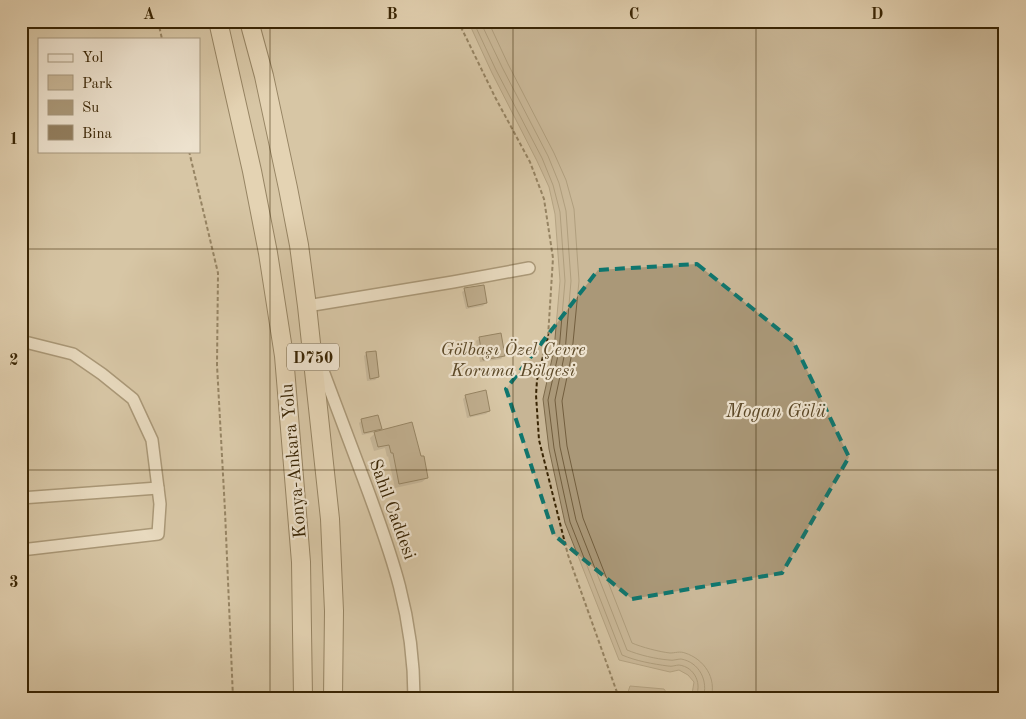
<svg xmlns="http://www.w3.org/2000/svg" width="1026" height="719" viewBox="0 0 1026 719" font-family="'Old Standard TT',serif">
  <rect width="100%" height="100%" fill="#e4d3b3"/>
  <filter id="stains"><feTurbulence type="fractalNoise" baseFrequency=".004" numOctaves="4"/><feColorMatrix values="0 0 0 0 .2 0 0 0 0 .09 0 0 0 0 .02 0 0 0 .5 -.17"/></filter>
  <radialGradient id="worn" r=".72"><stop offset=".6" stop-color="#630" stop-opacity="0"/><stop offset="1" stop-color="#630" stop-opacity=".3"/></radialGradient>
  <path fill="#c7b595" stroke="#806d4c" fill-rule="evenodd" d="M21,21H1005V698H21ZM39,39H199V151H39Z"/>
  <g fill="#aa9878" stroke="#7d6a4a">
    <path d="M468,21H1005V698H688L692,694L694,682L688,675L679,670L670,672L619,660L565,523L549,449L543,399L554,350L560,281L555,214L549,187L537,161L492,73Z"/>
    <path d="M630,686L664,689L670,698H630L628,692Z"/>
  </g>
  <g fill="#0003">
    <path d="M465,290L486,303L483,306L466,309L462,292Z"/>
    <path d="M479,339L503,356L501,359L480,362L476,341Z"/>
    <path d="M367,353L378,377L375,380L367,381L364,356Z"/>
    <path d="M466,396L489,411L486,414L467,418L463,399Z"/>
    <path d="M362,420L381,429L376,433L427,478L422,482L395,488L388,456L387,457L385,448L374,451L370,438L376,432L362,435L359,423Z"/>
  </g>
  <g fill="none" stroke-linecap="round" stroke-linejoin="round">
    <g stroke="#725e3e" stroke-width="1">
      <path d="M473,21L496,70L542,158L553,185L560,212L565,281L559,351L548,400L554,448L570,522L622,655C636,661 653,664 668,666C672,667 676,665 679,665C695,667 703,685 695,698"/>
      <path d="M480,21L502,67L548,156L559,183L566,211L571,281L565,352L555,400L560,447L576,520L627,650C639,655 656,659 669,660C673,661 677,659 681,659C699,662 709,681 703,698"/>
      <path d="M488,21L508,64L554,153L566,180L574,209L579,281L572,353L562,401L567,446L583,518L632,643C641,647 660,652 670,653C675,653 680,651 685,653C704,659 717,678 711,698"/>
    </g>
  </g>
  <g fill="#927f5f" stroke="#392504">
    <path d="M484,285L487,303L468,307L464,288Z"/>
    <path d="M501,333L505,356L483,360L479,337Z"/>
    <path d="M376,351L379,377L370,379L366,352Z"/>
    <path d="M486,390L490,411L470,416L465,395Z"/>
    <path d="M378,415L382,429L364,433L361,419Z"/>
    <path d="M412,422L421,456H424L428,478L399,484L393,453H391L389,445L378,447L374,432Z"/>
  </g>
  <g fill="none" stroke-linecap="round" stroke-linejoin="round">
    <defs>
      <g id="minor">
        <path d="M307,306L453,282L529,268"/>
        <path d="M21,341L73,354L102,374L133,399L152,440L160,504L158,534L21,550"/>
        <path d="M317,355C333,397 348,438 364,480C392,555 414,616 414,698"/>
        <path d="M21,498L158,488"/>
      </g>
      <g id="highway">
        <path d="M218,21L252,171L268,253L284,356L301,562L303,698"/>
        <path d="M249,21L264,76L288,188L299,245L307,306L330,519L334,611L333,698"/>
      </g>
    </defs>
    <use href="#minor" stroke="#645030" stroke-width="14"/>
    <use href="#highway" stroke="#392504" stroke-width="20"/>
    <g stroke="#392504" stroke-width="2" stroke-dasharray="4 2.5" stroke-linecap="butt">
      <path d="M158,21L162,39"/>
      <path d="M458,21L495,97L530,162L544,199L553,258L548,337L537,380L536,395L539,440L568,555L619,698"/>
      <path d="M189,151L218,273L217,365L225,511L233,698"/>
    </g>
    <use href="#minor" stroke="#ede2ce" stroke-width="11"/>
    <use href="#highway" stroke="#e4d3b3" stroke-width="18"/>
  </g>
  <path d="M0 0H1026V719H0ZM697,264L793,341L849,457L782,573L632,599L554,535L506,389L598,270Z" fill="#e4d3b3" fill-opacity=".55" fill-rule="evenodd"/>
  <path fill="none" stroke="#0f766e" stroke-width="4" stroke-dasharray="10 6" stroke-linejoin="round" d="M697,264L793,341L849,457L782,573L632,599L554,535L506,389L598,270Z"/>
  <path fill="none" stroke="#392504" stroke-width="1" stroke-opacity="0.55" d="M270,21V698M513,21V698M756,21V698M21,249H1005M21,470H1005"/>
  <g text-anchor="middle" stroke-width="4.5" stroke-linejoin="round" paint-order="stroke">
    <rect fill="#ede2ce" stroke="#6f5e41" stroke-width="1" x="287" y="343.5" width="52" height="27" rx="4"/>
    <g font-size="16" font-weight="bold" fill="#392504">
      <text x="313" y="363">D750</text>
    </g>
    <g font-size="18" font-style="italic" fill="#5c4928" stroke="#ede2ce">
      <text x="513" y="355">Gölbaşı Özel Çevre<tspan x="513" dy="21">Koruma Bölgesi</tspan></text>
    </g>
    <g font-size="18" fill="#392504" stroke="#ede2ce">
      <text transform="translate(293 461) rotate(-95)" y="6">Konya-Ankara Yolu</text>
      <text transform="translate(393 509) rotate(70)" y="6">Sahil Caddesi</text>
    </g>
    <g font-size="19" font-style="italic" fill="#5b4827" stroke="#ede2ce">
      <text x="776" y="417">Mogan Gölü</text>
    </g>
  </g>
  <rect width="1026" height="719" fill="none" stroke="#e4d3b3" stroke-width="55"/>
  <rect x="38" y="38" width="162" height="115" fill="#ede2ce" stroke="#a5967d"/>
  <rect x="48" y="54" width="25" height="8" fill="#ede2ce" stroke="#a5967d"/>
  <text x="82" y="62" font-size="15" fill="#392504">Yol</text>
  <rect x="48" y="75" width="25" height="15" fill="#c7b595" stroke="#a5967d"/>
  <text x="82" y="88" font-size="15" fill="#392504">Park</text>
  <rect x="48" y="100" width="25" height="15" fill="#aa9878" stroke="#a5967d"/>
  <text x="82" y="112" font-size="15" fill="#392504">Su</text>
  <rect x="48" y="125" width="25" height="15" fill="#927f5f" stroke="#a5967d"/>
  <text x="82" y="138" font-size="15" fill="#392504">Bina</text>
  <rect x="28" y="28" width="970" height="664" fill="none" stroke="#392504" stroke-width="2"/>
  <g font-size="16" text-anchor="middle" font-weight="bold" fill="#392504">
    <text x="149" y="19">A</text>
    <text x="392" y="19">B</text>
    <text x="634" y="19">C</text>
    <text x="877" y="19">D</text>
    <text x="14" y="144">1</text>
    <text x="14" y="365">2</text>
    <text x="14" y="587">3</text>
  </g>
  <rect width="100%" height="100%" filter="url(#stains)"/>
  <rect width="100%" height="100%" fill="url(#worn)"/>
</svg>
